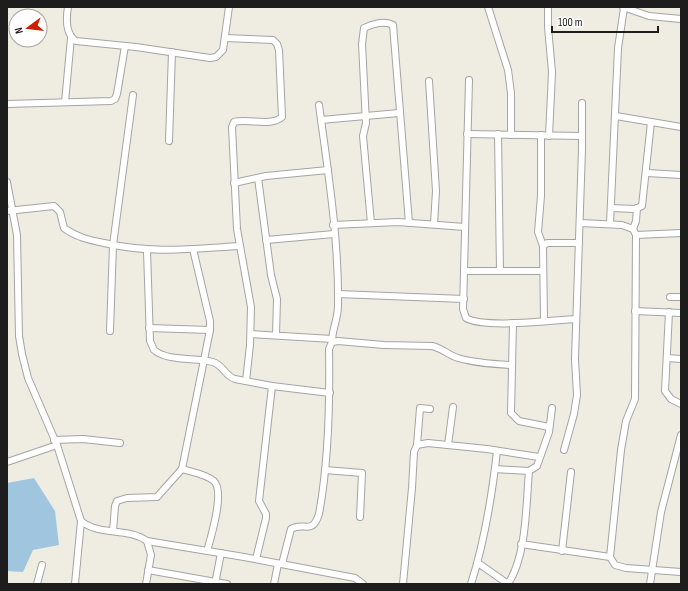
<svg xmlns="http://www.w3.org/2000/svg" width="688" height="591" viewBox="0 0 688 591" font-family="'Sofia Sans Condensed',sans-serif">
  <rect width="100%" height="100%" fill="#efede2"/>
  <path fill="#a0c6df" d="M34,478L55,511L59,545L33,550L23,572L7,571V483Z"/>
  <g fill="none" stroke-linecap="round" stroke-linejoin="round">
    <defs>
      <g id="street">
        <path d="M68,7C66,19 65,34 76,41L136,47L210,58L216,57L223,50L229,7"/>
        <path d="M488,7L508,70L511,93V135"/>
        <path d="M548,7V27L552,72L549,136"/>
        <path d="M623,7L649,16L681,19"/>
        <path d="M225,38L273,40L277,44L279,50L282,117C271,127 248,118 234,122L232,127L237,229L251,307L250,345L246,381"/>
        <path d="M469,80L463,309L466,318C485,329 552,320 576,319"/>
        <path d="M429,81L436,191L434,224"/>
        <path d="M65,102L71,38"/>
        <path d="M7,104L111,101L115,99L117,94L125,46"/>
        <path d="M319,105C328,172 339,239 338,306C338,319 332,329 332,342"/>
        <path d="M616,116L681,127"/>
        <path d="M321,120L399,113"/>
        <path d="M467,134L582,136"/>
        <path d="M498,134L500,271"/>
        <path d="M541,135V196L538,232L543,246"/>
        <path d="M169,141L172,52"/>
        <path d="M647,173L681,175"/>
        <path d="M258,178L271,275L277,299L276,335"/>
        <path d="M7,182L17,235L19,336L22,354L28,378L57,445L81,521C99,536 127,527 147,541L151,555L146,584"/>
        <path d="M234,183L266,176L328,170"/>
        <path d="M611,208L635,209L642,206L651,122"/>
        <path d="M7,211L54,206L60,212L64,228C76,237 89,240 104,243C153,254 190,249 239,246"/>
        <path d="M371,223L363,136L366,123L362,44L364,28C372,24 385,20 393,25L409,223"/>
        <path d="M580,223L622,225L633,229L636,235L635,399L626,421L621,450L610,557L615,565L626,568L681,572"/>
        <path d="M610,224L618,48L624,8"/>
        <path d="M333,225L398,222L465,227"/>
        <path d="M633,229L636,221L637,208"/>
        <path d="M636,235L681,233"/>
        <path d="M266,240L334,234"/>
        <path d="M147,251L150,341L154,350C169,362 195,357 213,362C223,365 225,376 235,379L272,386L330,393"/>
        <path d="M464,271H543"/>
        <path d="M338,294L464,299"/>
        <path d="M670,297H681"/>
        <path d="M635,311L681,313"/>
        <path d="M669,312L665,391L671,399L681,404"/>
        <path d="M544,321L543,246L547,243H579"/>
        <path d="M513,323L511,413L519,421L549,427"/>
        <path d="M149,328L210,330"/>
        <path d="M110,331L113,245L133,95"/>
        <path d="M251,334L332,339"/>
        <path d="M667,358L681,359"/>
        <path d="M54,440L83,439L120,443"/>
        <path d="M417,445L420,408L430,409"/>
        <path d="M448,445L453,407"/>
        <path d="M564,450L574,414L577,395L575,359L582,149V103"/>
        <path d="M7,462L57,445"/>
        <path d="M182,469L210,330V321L193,249"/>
        <path d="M495,469L529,471L537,466L549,432L552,408"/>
        <path d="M325,470L362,473L360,517"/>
        <path d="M113,531L115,506L117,501L127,498L157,497L182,469C192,472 206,474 214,481C225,492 211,537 207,551"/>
        <path d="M147,541L244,557L355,578L363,584"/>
        <path d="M521,544L610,557"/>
        <path d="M562,551L571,472"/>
        <path d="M256,559L266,518V514L259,501L272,386"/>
        <path d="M478,563L508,584"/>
        <path d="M282,564L291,529C304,521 312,536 319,514C329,460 330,404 329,349L332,342L338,341L384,345L432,346C442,348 448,355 458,358C475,363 493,364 511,365"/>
        <path d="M148,570L227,584"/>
        <path d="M37,584L42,565"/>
        <path d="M75,584L81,521"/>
        <path d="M215,584L221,553"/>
        <path d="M274,584L278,564"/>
        <path d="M403,584L412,488L414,452L417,445L428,443L487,449L539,457"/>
        <path d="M471,584C485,540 492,496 497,451"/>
        <path d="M508,584C527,555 526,504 529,471"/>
        <path d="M650,584L661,512L681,435"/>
      </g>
    </defs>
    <use href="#street" stroke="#a4a4a4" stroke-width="8"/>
    <use href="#street" stroke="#fff" stroke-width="6"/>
  </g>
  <rect width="688" height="591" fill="none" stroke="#1d1d1d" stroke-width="16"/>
  <g transform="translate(28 28) rotate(255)"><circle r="19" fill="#ffffff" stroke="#a5a5a5"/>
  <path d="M0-3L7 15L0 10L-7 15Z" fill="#ca2200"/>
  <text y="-6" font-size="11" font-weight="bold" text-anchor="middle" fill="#1d1d1d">N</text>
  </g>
  <path d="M552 26v6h106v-6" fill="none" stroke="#1d1d1d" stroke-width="2"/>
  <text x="558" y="26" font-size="12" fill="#1d1d1d" stroke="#ffffff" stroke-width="3" paint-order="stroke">100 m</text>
</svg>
